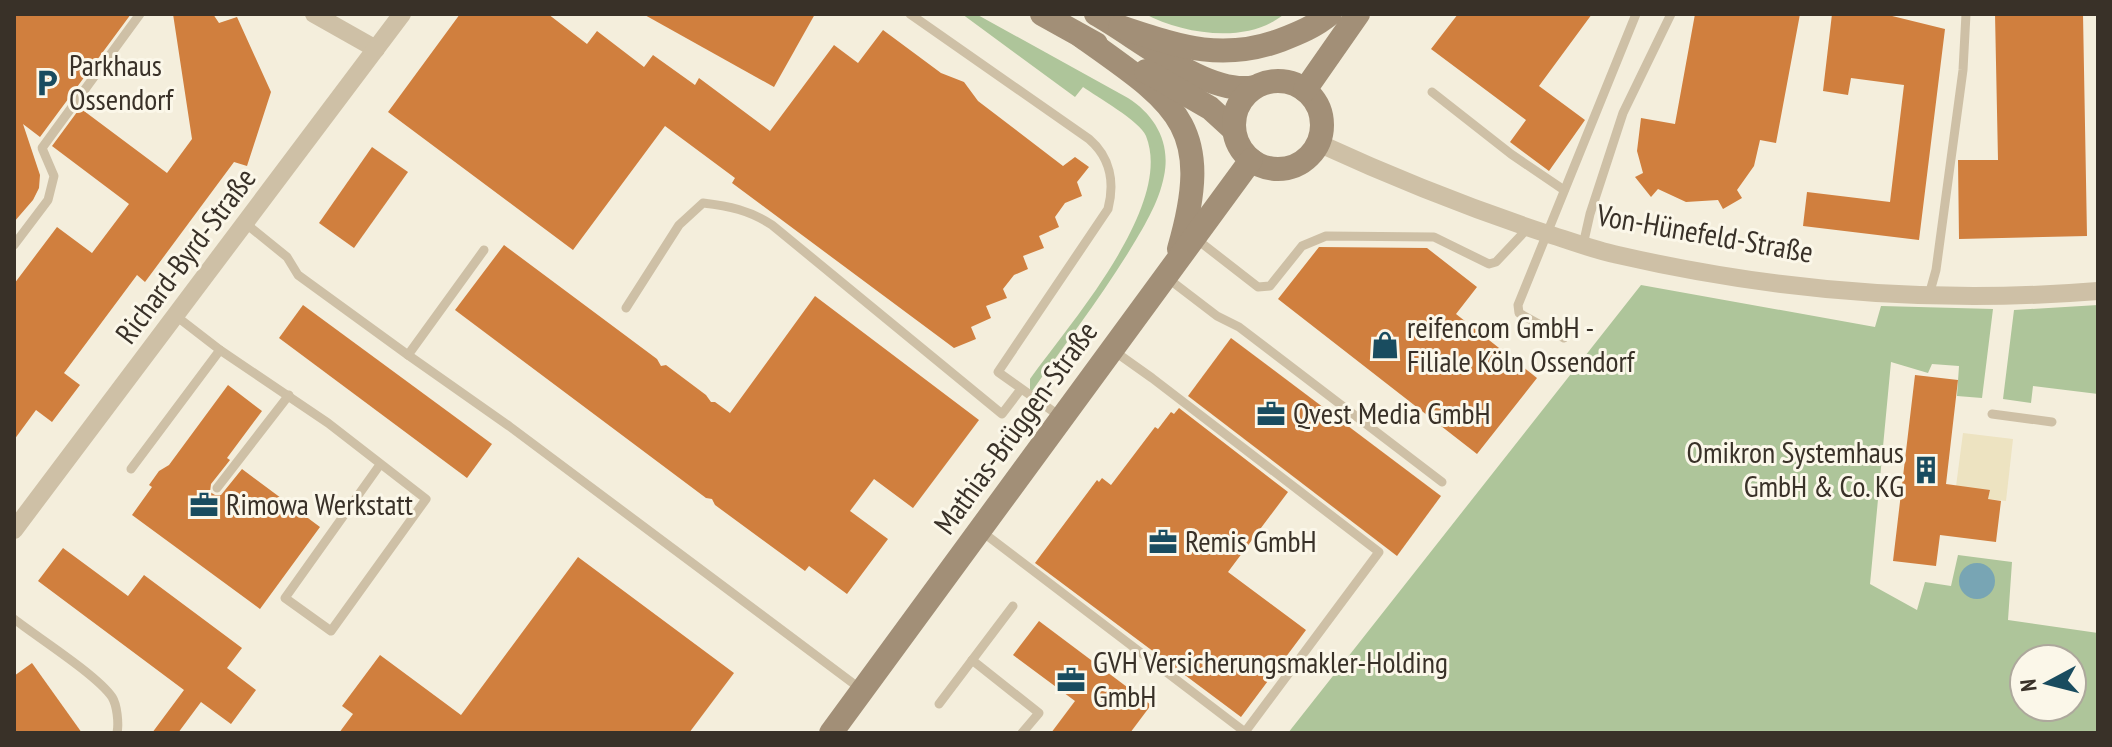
<svg xmlns="http://www.w3.org/2000/svg" width="2112" height="747" viewBox="0 0 2112 747" font-family="'PT Sans Narrow',sans-serif">
  <rect width="100%" height="100%" fill="#f4eedc"/>
  <g fill="#aec59a" fill-rule="evenodd">
    <path d="M962,14H976L1128,98C1155,115 1171,143 1164,176C1159,203 1142,230 1128,253C1098,301 1063,347 1030,394V379C1070,323 1174,206 1146,136C1140,121 1097,97 1083,87L1075,97Z"/>
    <path d="M1145,14H1284C1248,45 1183,34 1145,14Z"/>
    <path d="M1641,285L1875,327L1881,306L1993,309L1982,398L1957,396L1959,366L1932,364L1928,373L1891,362L1870,584L1917,610L1925,582L1951,586L1958,555L2012,562L2008,620L2098,633V733H1288ZM2024,659H2072V707H2024Z"/>
    <path d="M2098,305V394L2033,386L2031,403L2003,399L2014,310Z"/>
  </g>
  <path fill="#ede3c1" d="M1963,433L2013,439L2006,501L1988,499L1990,491L1955,494Z"/>
  <circle fill="#78a5b4" cx="1977" cy="581" r="18"/>
  <g fill="#d07f3e">
    <path d="M14,14H131L40,137L23,124L40,175L39,188L33,200L14,222Z"/>
    <path d="M173,14H213L219,23L237,17L271,92L247,166L234,162L145,282L137,275L64,373L80,385L52,422L36,410L14,440V284L57,227L92,253L129,204L52,146L80,108L167,173L192,139Z"/>
    <path d="M460,14H548L587,44L597,31L644,67L653,55L695,85L699,78L770,131L834,45L858,63L883,30L941,73L964,82L978,101L1063,166L1075,157L1089,167L1077,182L1082,196L1065,203L1055,217L1059,227L1039,236L1044,248L1023,256L1028,269L1014,275L1003,289L1007,298L986,306L991,318L971,327L976,339L954,348L732,183L735,178L665,126L573,250L388,112Z"/>
    <path d="M643,14H815L774,87Z"/>
    <path d="M1458,14H1592L1539,86L1585,120L1549,171L1510,142L1526,120L1431,49Z"/>
    <path d="M1695,14H1800L1776,143L1760,140L1754,166L1737,190L1742,198L1723,209L1718,200L1686,202L1658,189L1651,197L1635,177L1643,173L1637,151L1641,118L1675,124Z"/>
    <path d="M1832,14H1884L1945,29L1919,240L1803,226L1807,192L1890,202L1904,85L1851,78L1848,95L1823,91Z"/>
    <path d="M1995,14H2083L2087,236L1959,239L1958,160H1998Z"/>
    <path d="M372,147L408,172L354,248L319,223Z"/>
    <path d="M504,245L657,359L661,366L666,365L706,395L711,402H715L730,413L815,296L979,420L913,508L874,479L850,511L888,539L847,594L809,566L805,571L715,505L712,499L706,498L455,310Z"/>
    <path d="M1319,247L1427,248L1477,287L1456,314L1537,378L1477,454L1278,299Z"/>
    <path d="M303,305L492,444L467,478L279,338Z"/>
    <path d="M1231,338L1441,496L1397,556L1188,396Z"/>
    <path d="M1915,375L1958,380L1946,484L1990,490L1988,499L2001,501L1996,542L1940,535L1936,566L1893,561Z"/>
    <path d="M228,385L262,411L227,458L230,460L211,484L210,492L215,495H221L242,469L320,527L260,609L132,515L152,487L149,485L159,471L169,465Z"/>
    <path d="M1179,408L1288,492L1228,572L1306,630L1241,717L1035,563L1097,480L1099,482L1102,478L1111,485L1155,427L1158,429L1171,412L1174,414Z"/>
    <path d="M63,548L128,596L144,575L242,648L227,668L256,690L231,724L201,702L178,733H152L184,690L38,581Z"/>
    <path d="M578,557L734,673L689,733H339L353,714L342,706L380,655L461,715Z"/>
    <path d="M1039,621L1151,705L1130,733H1051L1075,701L1013,655Z"/>
    <path d="M32,663L82,733H14V676Z"/>
  </g>
  <g fill="none" stroke-linecap="round" stroke-linejoin="round">
    <g stroke="#cec0a6" stroke-width="9">
      <path d="M910,14L1089,139C1110,157 1115,182 1108,209L998,372L1061,417"/>
      <path d="M1432,92L1511,154L1564,190"/>
      <path d="M245,223L287,257L298,275L408,355"/>
      <path d="M1195,238L1258,287L1270,286L1302,246L1326,236L1434,237L1489,264L1496,262L1529,227"/>
      <path d="M14,245L48,200L54,176L42,148L140,14"/>
      <path d="M1583,245L1590,214L1623,113L1671,14"/>
      <path d="M484,250L408,355L509,426L862,690"/>
      <path d="M1166,277L1217,316L1239,327L1442,482"/>
      <path d="M1929,295L1936,270L1963,70L1966,14"/>
      <path d="M626,308L679,225L703,203C729,206 749,210 772,225L1002,414L1021,389"/>
      <path d="M1564,338L1519,313L1518,305L1636,14"/>
      <path d="M220,350L328,423L426,499L331,631L285,598L379,466"/>
      <path d="M1992,414L2052,422"/>
      <path d="M131,469L220,350L176,316"/>
      <path d="M217,488L289,395"/>
      <path d="M981,531L1245,732L1379,552L1152,378L1114,351"/>
      <path d="M14,619C37,637 97,675 112,697C117,705 119,723 117,733"/>
      <path d="M972,660L1039,713L1022,733"/>
      <path d="M939,704L1013,606"/>
    </g>
    <g stroke="#cec0a6" stroke-width="18">
      <path d="M314,14L376,49"/>
      <path d="M1318,143C1394,178 1469,208 1548,234C1571,241 1594,250 1618,255C1774,291 1938,304 2098,291"/>
      <path d="M14,530L402,14"/>
    </g>
    <g stroke="#a28f77" stroke-width="24">
      <path d="M1042,14L1096,44"/>
      <path d="M1096,14C1138,37 1207,97 1255,87"/>
      <path d="M1120,27C1178,46 1221,62 1281,40C1299,33 1316,26 1330,14"/>
      <path d="M1081,36C1177,104 1215,125 1179,249"/>
      <path d="M1146,71L1210,108L1233,129"/>
      <circle cx="1278" cy="125" r="44"/>
      <path d="M1305,90L1358,14"/>
      <path d="M831,733L1251,160"/>
    </g>
  </g>
  <defs>
    <symbol id="parking-bare" viewBox="-9 -9 18 18"><path d="M-3.5-5.5H1a3.5 3.5 0 0 1 0 7H-1V5.5H-3.5ZM-1-3.4V-.6H.8a1.4 1.4 0 0 0 0-2.8Z" fill="#194c5f" stroke="#fbf7e9" stroke-width="2.5" paint-order="stroke"/></symbol>
    <symbol id="shop-bare" viewBox="-9 -9 18 18"><path d="M-5-2.5h2.3a2.7 3.5 0 0 1 5.4 0H5L5.5 6h-11ZM-1.5-2.5h3a1.5 2.3 0 0 0-3 0Z" fill="#194c5f" stroke="#fbf7e9" stroke-width="2.5" paint-order="stroke"/></symbol>
    <symbol id="office-bare" viewBox="-9 -9 18 18"><path d="M-6-3h4V-5.5h4V-3h4V5H-6ZM-1-4.5V-3h2v-1.5ZM-6 0V1H6V0Z" fill="#194c5f" stroke="#fbf7e9" stroke-width="2.5" paint-order="stroke"/></symbol>
    <symbol id="building-bare" viewBox="-9 -9 18 18"><path d="M-4-6H4V6H1V3H-1V6H-4ZM-2.5-4.3h1.7v1.8h-1.7ZM.8-4.3h1.7v1.8H.8ZM-2.5-1h1.7V.8h-1.7ZM.8-1h1.7V.8H.8Z" fill="#194c5f" stroke="#fbf7e9" stroke-width="2.5" paint-order="stroke"/></symbol>
  </defs>
  <g fill-rule="evenodd">
    <use href="#parking-bare" x="27" y="63" width="40" height="40"/>
    <use href="#shop-bare" x="1365" y="325" width="40" height="40"/>
    <use href="#office-bare" x="1251" y="394" width="40" height="40"/>
    <use href="#building-bare" x="1906" y="450" width="40" height="40"/>
    <use href="#office-bare" x="184" y="485" width="40" height="40"/>
    <use href="#office-bare" x="1143" y="522" width="40" height="40"/>
    <use href="#office-bare" x="1051" y="660" width="40" height="40"/>
  </g>
  <g text-anchor="middle" stroke-width="6" stroke-linejoin="round" paint-order="stroke">
    <g font-size="30" fill="#393128" stroke="#fbf7e9" text-anchor="start">
      <text x="69" y="76">Parkhaus<tspan x="69" dy="34">Ossendorf</tspan></text>
      <text x="1407" y="338">reifencom GmbH -<tspan x="1407" dy="34">Filiale Köln Ossendorf</tspan></text>
      <text x="1293" y="424">Qvest Media GmbH</text>
      <text x="1904" y="463" text-anchor="end">Omikron Systemhaus<tspan x="1904" dy="34">GmbH &amp; Co. KG</tspan></text>
      <text x="226" y="515">Rimowa Werkstatt</text>
      <text x="1185" y="552">Remis GmbH</text>
      <text x="1093" y="673">GVH Versicherungsmakler-Holding<tspan x="1093" dy="34">GmbH</tspan></text>
    </g>
    <g font-size="30" fill="#393128" stroke="#fbf7e9">
      <text transform="translate(1705 234) rotate(10)" y="10">Von-Hünefeld-Straße</text>
      <text transform="translate(186 256) rotate(-53)" y="10">Richard-Byrd-Straße</text>
      <text transform="translate(1016 428) rotate(-54)" y="10">Mathias-Brüggen-Straße</text>
    </g>
  </g>
  <rect width="2112" height="747" fill="none" stroke="#393128" stroke-width="32"/>
  <g transform="translate(2048 683) rotate(263)"><circle r="38" fill="#fbf7e9" stroke="#ada89c" stroke-width="2"/>
  <path d="M0-6L14 30L0 20L-14 30Z" fill="#194c5f"/>
  <text y="-12" font-size="22" font-weight="bold" text-anchor="middle" fill="#393128">N</text>
  </g>
</svg>
